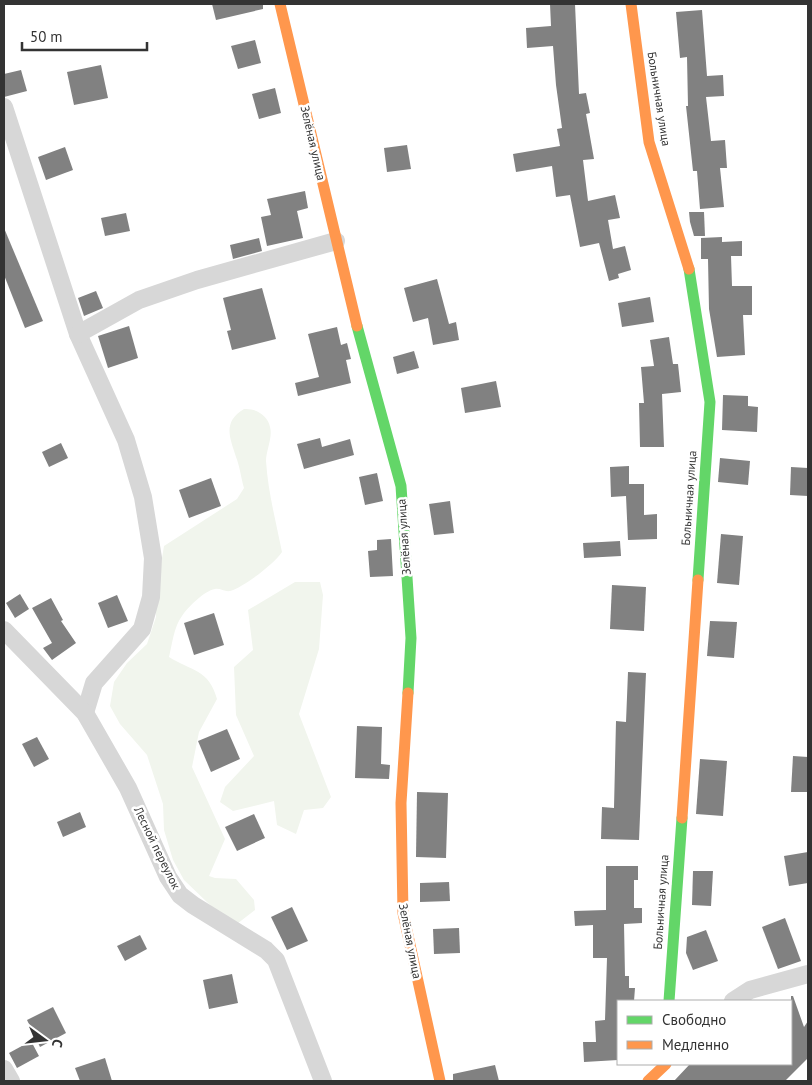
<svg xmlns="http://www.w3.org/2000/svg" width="812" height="1085" viewBox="0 0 812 1085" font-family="'PT Sans',sans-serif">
  <rect width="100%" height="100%" fill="#fff"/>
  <g fill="#f1f5ed">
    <path d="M244,409C255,408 268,415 270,427C273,437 266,451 266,461C268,492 276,522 282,552C274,564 244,587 230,591C225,592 220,588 215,589C204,591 188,607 182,616C174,626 172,645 169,657C191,671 209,669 217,699L199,732L192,767L225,839L209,876L215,878L236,879L254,900L255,910L233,927L184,880L173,860L164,830L163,804L147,755L120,724L110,706L114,682L127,663L147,644L156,617V595L164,546L237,499L244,488C241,478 240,467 236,457C230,438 222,422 244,409Z"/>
    <path d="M295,582H320L323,595L319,649L299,714L331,797L323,808L304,810L296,834L277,825L274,801L233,811L220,802L225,787L254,756L236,715L234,667L253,650L248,610Z"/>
  </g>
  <g fill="#818181">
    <path d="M212,4H263V9L216,20Z"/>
    <path d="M550,4H575L579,94L586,93L590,113L586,114L594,159L583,160L588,201L615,195L620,218L608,220L613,249L625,246L631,270L618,274L619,278L609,281L599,243L580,247L570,195L556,197L552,166L516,172L513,154L560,146L557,129L562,128L556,85L553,46L527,48L526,28L551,26Z"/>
    <path d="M702,10L707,76L723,75L724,96L706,97L711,141L725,140L727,168H720L724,207L700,209L697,171H693L686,106H688L687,57L680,58L676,12Z"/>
    <path d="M255,40L261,63L238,69L231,46Z"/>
    <path d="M101,65L108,98L74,105L67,72Z"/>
    <path d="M21,70L27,91L4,97V74Z"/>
    <path d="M275,88L281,113L259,119L252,94Z"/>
    <path d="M407,145L411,169L387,172L384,148Z"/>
    <path d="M65,147L73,170L46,180L38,157Z"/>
    <path d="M305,191L308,208L297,211L303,238L267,246L261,217L271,215L267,199Z"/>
    <path d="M689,212H704L705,236H694L690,222Z"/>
    <path d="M126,213L130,231L105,236L101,218Z"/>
    <path d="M4,228L43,321L25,328L4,275Z"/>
    <path d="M722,237V242L742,241V256H731L732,286H752V315H743L745,355L717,357L709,309L708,259H701V238Z"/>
    <path d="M259,238L262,251L233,259L230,245Z"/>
    <path d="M437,279L449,324L456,322L459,340L433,345L428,318L413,322L404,288Z"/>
    <path d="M262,288L276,339L232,350L227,331L231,330L223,298Z"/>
    <path d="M96,291L103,308L84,316L78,298Z"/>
    <path d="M650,297L654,322L622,327L618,303Z"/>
    <path d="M129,326L138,358L108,368L98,336Z"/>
    <path d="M337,327L341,345L347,343L351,359L346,360L351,383L298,396L295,383L319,377L308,334Z"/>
    <path d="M669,337L673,364H678L681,392L662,394L664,447H640L639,403H644L641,367L654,366L650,340Z"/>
    <path d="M414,351L419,368L397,374L393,357Z"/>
    <path d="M496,381L501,407L465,413L461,388Z"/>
    <path d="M723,395L748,396V406L758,407L757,432L722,430Z"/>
    <path d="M320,438L322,447L350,439L354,455L304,469L297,444Z"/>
    <path d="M61,443L68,458L49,467L42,452Z"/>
    <path d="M720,458L750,461L748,485L718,482Z"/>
    <path d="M629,466V484H644V515L657,514V539L628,540L626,496L611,497L610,467Z"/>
    <path d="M791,467L808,468V496L790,495Z"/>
    <path d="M377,473L383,501L365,505L359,477Z"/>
    <path d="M211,478L221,506L189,518L179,490Z"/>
    <path d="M450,501L454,533L434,535L429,504Z"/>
    <path d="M721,534L743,536L739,585L717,583Z"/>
    <path d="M391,539L393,576L370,577L368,551L377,550V540Z"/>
    <path d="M620,541L621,556L584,558L583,543Z"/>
    <path d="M612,585L646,587L644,631L610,629Z"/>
    <path d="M20,594L29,609L15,618L6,603Z"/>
    <path d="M117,595L128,621L108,628L98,603Z"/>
    <path d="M51,598L63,620L61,621L76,643L52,660L43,648L52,643L32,608Z"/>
    <path d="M214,613L224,645L194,655L184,623Z"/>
    <path d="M710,621L737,622L734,658L707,656Z"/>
    <path d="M628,672L646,673L639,840L601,839L602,807L614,808L616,721L626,722Z"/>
    <path d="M357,726L382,727L381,764L390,765L389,779L355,778Z"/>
    <path d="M227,729L240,759L211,772L198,741Z"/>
    <path d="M37,737L49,759L34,767L22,744Z"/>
    <path d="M793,756L808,757V792H791Z"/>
    <path d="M700,759L727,761L723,816L696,814Z"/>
    <path d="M417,792L448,793L446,858L416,857Z"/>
    <path d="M80,812L86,827L63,837L57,822Z"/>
    <path d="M254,814L265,838L237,851L225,827Z"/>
    <path d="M808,852V883L789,886L784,856Z"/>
    <path d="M606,866H638V880H634V908H642V923L624,924L625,976H629V988H635L634,1001H618L617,1005L618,1060L584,1062L583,1042H596L595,1021L605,1020L607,958H593V925L575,926L574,911L606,910Z"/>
    <path d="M693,871H713L711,906L692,905Z"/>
    <path d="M449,882L450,901L420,902V883Z"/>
    <path d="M292,907L308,941L287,950L271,917Z"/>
    <path d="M785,918L801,961L778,969L762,927Z"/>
    <path d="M459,928L460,953L434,954L433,929Z"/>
    <path d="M706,930L718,961L693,970L686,953L687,937Z"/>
    <path d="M140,935L147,949L125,961L117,946Z"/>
    <path d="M232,974L238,1003L209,1009L203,980Z"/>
    <path d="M791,996H793L804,1027L808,1021V1058L785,1081H674L690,1064H791Z"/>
    <path d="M53,1007L66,1033L40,1047L27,1020Z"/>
    <path d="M31,1041L39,1056L17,1068L9,1053Z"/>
    <path d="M105,1058L112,1081H80L75,1068Z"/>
    <path d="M495,1065L499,1081H453V1074Z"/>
  </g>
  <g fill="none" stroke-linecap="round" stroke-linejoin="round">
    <g stroke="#d7d7d7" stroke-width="18">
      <path d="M4,107L78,334L126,440L143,497L153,558L151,597L142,629L94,683L85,713"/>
      <path d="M78,334L139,300L197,280L336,241"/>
      <path d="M4,630L85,713L128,788L168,877L180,895L193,905L266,950L276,960L323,1081"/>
      <path d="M733,1001L750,990L808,974"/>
      <path d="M4,1069L11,1081"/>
    </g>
    <g stroke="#63d668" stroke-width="11">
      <path d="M689,269L710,402L698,580"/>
      <path d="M357,326L401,486L411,638L408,693"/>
      <path d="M669,1001L682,818"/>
    </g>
    <g stroke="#ff974d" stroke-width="11">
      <path d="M280,4L357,326"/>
      <path d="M631,4L649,142L689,269"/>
      <path d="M408,693L401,803L403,913L440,1081"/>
      <path d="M682,818L698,580"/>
      <path d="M648,1081L666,1064"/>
    </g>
  </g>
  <g text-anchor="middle" stroke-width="5" stroke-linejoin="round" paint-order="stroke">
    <g font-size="12" fill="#333" stroke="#fff">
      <text transform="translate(659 99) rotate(81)" y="4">Больничная улица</text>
      <text transform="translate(313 143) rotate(77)" y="4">Зелёная улица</text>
      <text transform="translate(689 498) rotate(-86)" y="4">Больничная улица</text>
      <text transform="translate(404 537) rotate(-94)" y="4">Зелёная улица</text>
      <text transform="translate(157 848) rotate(64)" y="4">Лесной переулок</text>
      <text transform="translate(661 902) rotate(-86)" y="4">Больничная улица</text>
      <text transform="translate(410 941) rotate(79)" y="4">Зелёная улица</text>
    </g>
  </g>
  <rect width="812" height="1085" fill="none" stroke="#333333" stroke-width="10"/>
  <rect x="617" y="1000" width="175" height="65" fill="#ffffff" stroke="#adadad"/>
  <rect x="627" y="1016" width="25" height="8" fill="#63d668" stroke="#adadad"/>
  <text x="662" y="1025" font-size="15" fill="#333333">Свободно</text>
  <rect x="627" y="1041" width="25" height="8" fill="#ff974d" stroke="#adadad"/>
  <text x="662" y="1050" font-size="15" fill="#333333">Медленно</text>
  <g transform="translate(45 1040) rotate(105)" stroke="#ffffff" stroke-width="4" paint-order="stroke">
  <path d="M0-4L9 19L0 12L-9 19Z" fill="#333333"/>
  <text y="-8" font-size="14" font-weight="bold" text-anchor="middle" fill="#333333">С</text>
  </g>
  <path d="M22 42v8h125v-8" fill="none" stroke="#333333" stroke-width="2.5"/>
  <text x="30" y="42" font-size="15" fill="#333333" stroke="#ffffff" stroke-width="4" paint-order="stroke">50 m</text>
</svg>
